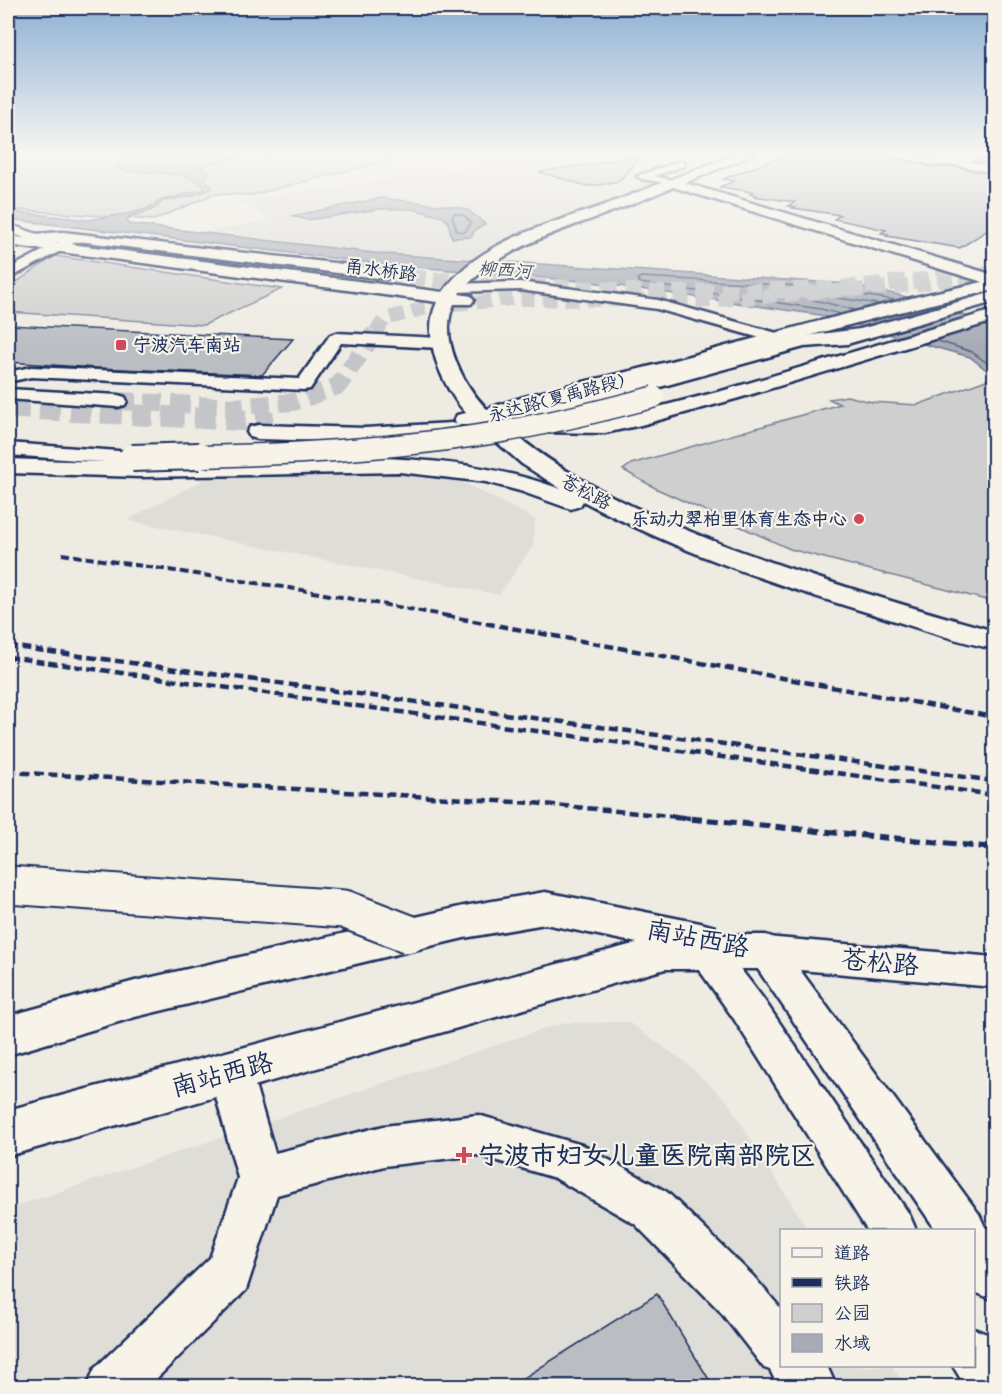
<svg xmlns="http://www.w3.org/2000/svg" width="1002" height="1394" viewBox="0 0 1002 1394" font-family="Mynerve,'LXGW WenKai TC',sans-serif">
  <rect width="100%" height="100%" fill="#eeebe2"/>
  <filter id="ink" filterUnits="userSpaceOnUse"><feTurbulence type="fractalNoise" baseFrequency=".0167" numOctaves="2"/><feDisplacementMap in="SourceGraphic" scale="12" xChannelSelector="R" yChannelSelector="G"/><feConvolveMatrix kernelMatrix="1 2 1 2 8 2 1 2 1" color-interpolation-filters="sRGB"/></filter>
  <g filter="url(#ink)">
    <g fill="#deddd8">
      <path d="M551,153H713L726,157L606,200L473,257L383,254L209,232L268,220L239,201L249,198L483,166Z"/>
      <path d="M368,469L456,479L535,519L533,546L499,595L127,520L213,475Z"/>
      <path d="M628,1022L685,1062L727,1101L808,1230H782V1366H892L905,1386H8V1209L562,1023Z"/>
    </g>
    <g fill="#cfcfcf" stroke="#757f96" stroke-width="1.5">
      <path d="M8,153H418L252,195L214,194L154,220L8,209Z"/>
      <path d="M55,256L282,289L204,325L8,312V288Z"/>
      <path d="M992,378L994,382V602L790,549L657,489L623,470L631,464L840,404L829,399L847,396L872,402L917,405Z"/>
    </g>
    <g fill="#a6abb5" stroke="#6e7992" stroke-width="1.5">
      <path d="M154,153H277L264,157L246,156L201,165L200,167L209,172L204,179L212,187L210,189L193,196L164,201L152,210L129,217L127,220L129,224L383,254L850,284L903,296L994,325V376L970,357L820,315L591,282L381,264L8,219V211L88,220L132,213L146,209L162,200L205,189C195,170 145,173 125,171L116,167C123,157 141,155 154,153Z"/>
      <path d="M381,198L457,207L469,211L485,224L475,230L471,237L452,238L448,222L443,217L412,209H381L307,220L292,216Z"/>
    </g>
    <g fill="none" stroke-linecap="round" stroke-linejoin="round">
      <g stroke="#536181" stroke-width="1.5">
        <path d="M455,213L465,216L471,223L465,232L457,231L452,216Z"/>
        <path d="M855,310L810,299L808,296L811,294L879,304"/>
        <path d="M841,314L821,309L640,283L637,279L641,277L800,286L895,300"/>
        <path d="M935,340L972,352L994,368"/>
      </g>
    </g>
    <g fill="#babdc2" stroke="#1b2f5e" stroke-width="1.5">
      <path d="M792,153H876L933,167H957L994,175V226L960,248L886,236L888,234L881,233L886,230L834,219L840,215L793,208L795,207L788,206L795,202L754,196L756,195L750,194L753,192L719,187L735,181L723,179Z"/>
      <path d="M642,156L619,181L599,185L587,186L539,172Z"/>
      <path d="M8,325L293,339L262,375L96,368L8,362Z"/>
      <path d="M657,1294L713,1386H511Z"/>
    </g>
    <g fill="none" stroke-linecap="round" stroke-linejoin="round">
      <path stroke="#c4c5c8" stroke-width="14" stroke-dasharray="14 8" stroke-linecap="butt" d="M375,332L385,319L433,306L513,299L707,301L914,285L986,274"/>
      <path stroke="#c4c5c8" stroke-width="18" stroke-dasharray="18 9" stroke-linecap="butt" d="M118,401L234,407L293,402L338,386L376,331"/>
      <path stroke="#c4c5c8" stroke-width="21" stroke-dasharray="21 10" stroke-linecap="butt" d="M8,408L273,422"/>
      <path stroke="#c4c5c8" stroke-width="16" stroke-dasharray="16 8" stroke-linecap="butt" d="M386,274L438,280L664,293L831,289L994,273"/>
      <defs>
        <g id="minor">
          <path d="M878,153C899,153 919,159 939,159C958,159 975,153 994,153L970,162L994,167V173L957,165H933Z"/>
          <path d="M680,161L684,162V166L654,176L676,181V185L642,179L637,176Z"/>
          <path d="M8,224L40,235L41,238L35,242L8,232Z"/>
          <path d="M67,238L72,239L74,242L72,245L8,279V269Z"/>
          <path d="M520,282L658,300L784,335L786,338L778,343L657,309L520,290L455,292L448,288L455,284Z"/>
          <path d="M336,333L440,338L448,343L440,348L341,343L310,389L304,390L31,377L8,382V372L31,367L299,379L330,335Z"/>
          <path d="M8,389L118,395L125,397L127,401L125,405L118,407L8,399Z"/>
          <path d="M8,443L132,452L139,454L142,458L139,462L132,464L8,455Z"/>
          <path d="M706,936L719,941L762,997L909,1214L916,1230H867L734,1019L693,961L687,951L693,941Z"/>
          <path d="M766,937L994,957V987L800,970L979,1214L985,1227L991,1229L994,1235V1300L977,1293L974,1288V1230H936L753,962L747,952L753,942Z"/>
          <path d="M230,1053L245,1058L251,1071L275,1153L384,1126L478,1115L582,1145L667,1192L753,1276L782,1310V1366H827L836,1386H778L770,1370L764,1368L719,1310L635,1224L555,1178L478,1155L384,1166L277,1195L246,1290L149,1386H87L95,1368L210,1258L238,1178L209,1071L215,1058Z"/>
          <path d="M974,1329L992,1336L994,1340V1386H965L953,1366H974Z"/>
        </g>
        <g id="major">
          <path d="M739,153H756L685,183L994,275V290C886,313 780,344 673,373C615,389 554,399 498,420C564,479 646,515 729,547C816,579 905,606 994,631V649C955,641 915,627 876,615C776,585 676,551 583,501L580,506L571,509L562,506L520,491L486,482L399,472L141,477L8,473V459C79,462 151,463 222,461C336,457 451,449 561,489L522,464L477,425H457L454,420L457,415L466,413C442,386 420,337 437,302L8,245V236L443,292C481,238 553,224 610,203C653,186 696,170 739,153ZM673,187L983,282C877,304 772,334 667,362C607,378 545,388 487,409C463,385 438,338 454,304H471L474,300L471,296L459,294L460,292C498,251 549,234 600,216C625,207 649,197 673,187Z"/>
          <path d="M994,310V321L739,398L641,425L605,433L539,432L531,430L528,425L531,420L539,418L605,419L639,412L725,390Z"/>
          <path d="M451,423L459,425L462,430L459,435L365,442L258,439L250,437L247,432L250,427L258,425L365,428Z"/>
          <path d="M545,892L700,923L715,927L719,935H766L781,940L788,952L781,964L766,969H665L8,1156V1110L637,943L545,924L464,938L135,1017L8,1055V1016L135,981L464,906Z"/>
        </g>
        <g id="highway">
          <path d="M63,232L386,269L394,274L386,279L86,242C73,241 34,245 28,238L35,234Z"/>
          <path d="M994,292V302L847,344L804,347L642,392L536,417L500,430L492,432L484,430L481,425L484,420L521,407L631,383L796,337L860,329Z"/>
        </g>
      </defs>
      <use href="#minor" stroke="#1b2f5e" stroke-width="5"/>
      <use href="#major" stroke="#1b2f5e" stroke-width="5"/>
      <use href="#highway" stroke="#1b2f5e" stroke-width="5"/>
      <use href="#minor" fill="#f7f3e8" fill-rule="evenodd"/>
      <use href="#major" fill="#f7f3e8" fill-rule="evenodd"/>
      <use href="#highway" fill="#f7f3e8" fill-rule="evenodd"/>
      <path stroke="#1b2f5e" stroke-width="4" stroke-dasharray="8 4" stroke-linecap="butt" d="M62,554L296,589L454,617"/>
      <g stroke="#1b2f5e" stroke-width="4.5" stroke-dasharray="9 4.5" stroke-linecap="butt">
        <path d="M446,616L994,717"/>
        <path d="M8,646L994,781"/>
        <path d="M8,657L994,795"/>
        <path d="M8,772L533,803L690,818"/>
      </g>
      <path stroke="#1b2f5e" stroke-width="6" stroke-dasharray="11 6" stroke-linecap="butt" d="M674,817L994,848"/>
      <defs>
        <path id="minor-bridge" d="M8,885L344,909L409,934"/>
        <path id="major-bridge-far1" d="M134,458C254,456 375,452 494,433C548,424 601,411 654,397"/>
        <path id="major-bridge" d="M132,458L199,456"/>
      </defs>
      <use href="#minor-bridge" stroke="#1b2f5e" stroke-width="41" stroke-linecap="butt"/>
      <use href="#major-bridge-far1" stroke="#1b2f5e" stroke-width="24" stroke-linecap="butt"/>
      <use href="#major-bridge" stroke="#1b2f5e" stroke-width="30" stroke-linecap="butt"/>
      <use href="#minor-bridge" stroke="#f7f3e8" stroke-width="37"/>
      <use href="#major-bridge-far1" stroke="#f7f3e8" stroke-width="21"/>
      <use href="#major-bridge" stroke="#f7f3e8" stroke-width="26"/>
    </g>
  </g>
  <linearGradient id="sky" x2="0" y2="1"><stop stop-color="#8db0d4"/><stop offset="0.44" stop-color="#f7f6f2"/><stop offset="1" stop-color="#f7f6f2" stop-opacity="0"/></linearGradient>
  <rect width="1002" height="349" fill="url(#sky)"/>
  <g fill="#d1495b" stroke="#f7f3e8" stroke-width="2">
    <rect x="115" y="339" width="12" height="12" rx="3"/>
    <circle cx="859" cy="519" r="6"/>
    <path d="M461 1146h6v6h6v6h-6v6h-6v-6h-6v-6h6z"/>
  </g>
  <g text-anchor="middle" stroke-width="4.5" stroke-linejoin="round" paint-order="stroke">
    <g font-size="18" fill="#1b2f5e" stroke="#f7f3e8">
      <text transform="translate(381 270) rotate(7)" y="6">甬水桥路</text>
      <text transform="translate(556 398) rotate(-15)" y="6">永达路(夏禹路段)</text>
      <text transform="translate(586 492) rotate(28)" y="6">苍松路</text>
    </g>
    <g font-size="18" font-style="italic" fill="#455478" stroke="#f7f3e8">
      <text transform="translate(505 270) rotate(4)" y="6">柳西河</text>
    </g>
    <g font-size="18" font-weight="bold" fill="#1b2f5e" stroke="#f7f3e8" text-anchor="start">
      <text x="133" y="351">宁波汽车南站</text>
      <text x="847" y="525" text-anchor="end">乐动力翠柏里体育生态中心</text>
    </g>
    <g font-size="26" fill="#1b2f5e" stroke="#f7f3e8">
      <text transform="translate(698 938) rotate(11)" y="9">南站西路</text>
      <text transform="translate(880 962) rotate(5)" y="9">苍松路</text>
      <text transform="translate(222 1074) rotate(-15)" y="9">南站西路</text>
    </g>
    <g font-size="26" font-weight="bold" fill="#1b2f5e" stroke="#f7f3e8" text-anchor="start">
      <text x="478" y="1164">宁波市妇女儿童医院南部院区</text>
    </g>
  </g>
  <rect width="1002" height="1394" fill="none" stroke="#f7f3e8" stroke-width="30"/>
  <rect x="15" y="15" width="972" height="1364" fill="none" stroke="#1b2f5e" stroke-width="2" filter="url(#ink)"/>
  <rect x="780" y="1229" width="195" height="138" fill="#f7f3e8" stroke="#9fa5b1" stroke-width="1.5"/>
  <rect x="792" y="1248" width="30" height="9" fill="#f7f3e8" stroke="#9fa5b1" stroke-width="1.5"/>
  <text x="834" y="1259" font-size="18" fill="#1b2f5e">道路</text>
  <rect x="792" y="1278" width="30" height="9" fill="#1b2f5e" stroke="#9fa5b1" stroke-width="1.5"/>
  <text x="834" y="1289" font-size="18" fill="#1b2f5e">铁路</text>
  <rect x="792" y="1304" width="30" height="18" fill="#cfcfcf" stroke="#9fa5b1" stroke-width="1.5"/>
  <text x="834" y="1319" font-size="18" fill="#1b2f5e">公园</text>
  <rect x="792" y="1334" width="30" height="18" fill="#a6abb5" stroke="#9fa5b1" stroke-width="1.5"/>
  <text x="834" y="1349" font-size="18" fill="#1b2f5e">水域</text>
</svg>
